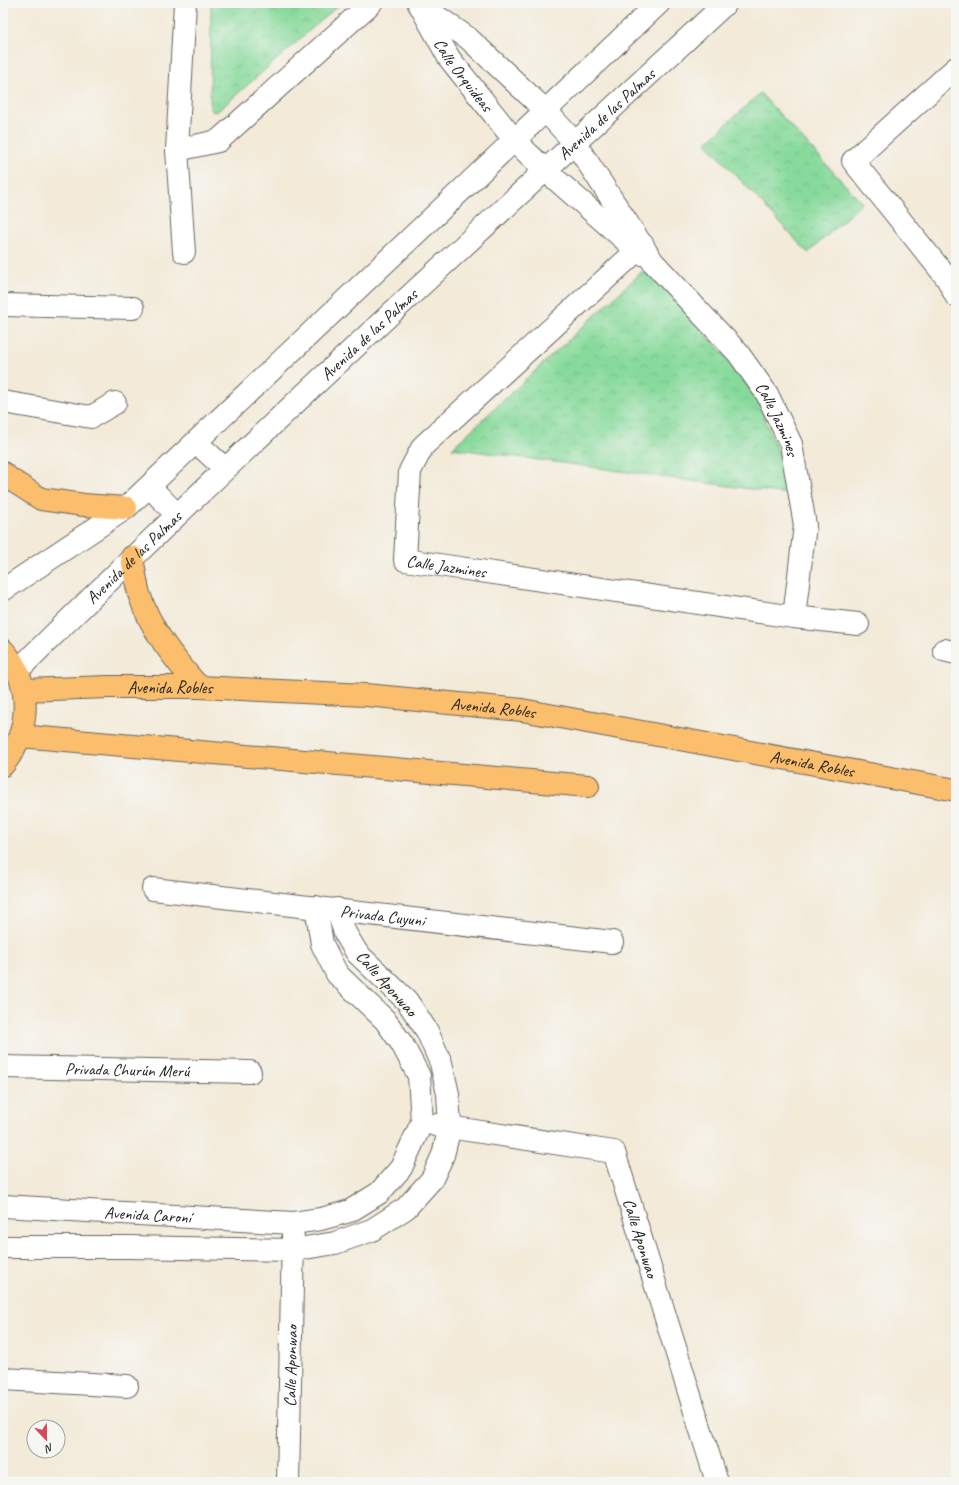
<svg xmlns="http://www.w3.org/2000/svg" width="959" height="1485" viewBox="0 0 959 1485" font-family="Caveat,sans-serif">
  <defs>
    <pattern id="park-crowns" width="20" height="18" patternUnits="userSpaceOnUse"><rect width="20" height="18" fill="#87da9b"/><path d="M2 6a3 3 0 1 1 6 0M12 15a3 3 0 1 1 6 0" fill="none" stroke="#74ba85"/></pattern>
  </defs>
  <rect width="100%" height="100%" fill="#f6f6f2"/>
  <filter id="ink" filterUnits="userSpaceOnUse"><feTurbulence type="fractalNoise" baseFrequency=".025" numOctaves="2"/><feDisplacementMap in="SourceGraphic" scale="8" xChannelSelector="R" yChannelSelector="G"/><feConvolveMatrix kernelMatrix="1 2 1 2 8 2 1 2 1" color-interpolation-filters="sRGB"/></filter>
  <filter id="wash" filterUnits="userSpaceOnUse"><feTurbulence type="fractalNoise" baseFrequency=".012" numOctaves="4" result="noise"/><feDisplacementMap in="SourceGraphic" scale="16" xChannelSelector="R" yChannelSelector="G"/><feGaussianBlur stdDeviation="0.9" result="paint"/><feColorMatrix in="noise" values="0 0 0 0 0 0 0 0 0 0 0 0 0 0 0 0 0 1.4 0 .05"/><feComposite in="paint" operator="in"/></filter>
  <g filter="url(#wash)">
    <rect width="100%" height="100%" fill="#f3ead8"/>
    <g fill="url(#park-crowns)" stroke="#527b5c">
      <path d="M211,3H341L219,110L214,112L210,109Z"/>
      <path d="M760,93L862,203L808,253L706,143Z"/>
      <path d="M647,267L728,359L757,399L777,449L787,494L452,448Z"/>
    </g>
  </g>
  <g filter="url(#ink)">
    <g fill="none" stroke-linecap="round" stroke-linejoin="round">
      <defs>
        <g id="minor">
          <path id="s1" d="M419,4L468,38L546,111L575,143L653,262L738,353L767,394L791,444L805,525L794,617"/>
          <path id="s2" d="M422,9L449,58L515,141L545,170L641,254"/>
          <path d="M956,68L853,161L947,278L956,296"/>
          <path d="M177,150L218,141L371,3"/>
          <path id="s3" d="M643,245L423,446L410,471L405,560L794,617L858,624"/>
          <path d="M184,252L177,150L185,3"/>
          <path d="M3,305L133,308"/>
          <path d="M3,402L91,417L115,403"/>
          <path d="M196,442L224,468"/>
          <path d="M150,487L176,514"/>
          <path d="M3,590L126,508L659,3"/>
          <path d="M944,650L956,653"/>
          <path id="s4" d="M17,671C248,442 488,224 726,3"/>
          <path id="s5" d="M153,889L612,942"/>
          <path id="s6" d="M3,1067L250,1072"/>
          <path id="s7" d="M435,1125L614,1152L717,1482"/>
          <path id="s8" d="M3,1206L293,1223L321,1219L350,1211L379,1193L401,1168L422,1122L419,1076L402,1044L385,1020L337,974L322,944L316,907"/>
          <path d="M3,1247H129L293,1250L335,1243L372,1230L406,1208L432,1179L443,1155L450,1127L448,1094L441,1063L427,1031L407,1001L357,953L345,933L337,909"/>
          <path d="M3,1379L127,1386"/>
          <path id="s9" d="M288,1482L293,1236"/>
        </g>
        <g id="major">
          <path d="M3,473L10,479L41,499L84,505L126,508"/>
          <path d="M132,557C134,569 136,582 139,594C151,630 174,659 199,687"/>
          <path d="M3,650C33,683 31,731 3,765"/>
          <path id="s10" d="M24,690L108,687H199L366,695L522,710L956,790"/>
          <path d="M20,736L588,786"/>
        </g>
      </defs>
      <use href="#minor" stroke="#67645e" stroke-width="24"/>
      <use href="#major" stroke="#67645e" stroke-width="24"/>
      <use href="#minor" stroke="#fff" stroke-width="22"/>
      <use href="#major" stroke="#fabe6d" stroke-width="22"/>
    </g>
  </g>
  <g text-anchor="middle" stroke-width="3" stroke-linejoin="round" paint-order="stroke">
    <g font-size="17" fill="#1c1c1c" stroke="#f6f6f2">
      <text dy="6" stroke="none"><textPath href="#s2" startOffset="78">Calle Orquideas</textPath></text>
      <text dy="6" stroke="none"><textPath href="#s4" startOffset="811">Avenida de las Palmas</textPath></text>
      <text dy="6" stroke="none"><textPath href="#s4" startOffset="487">Avenida de las Palmas</textPath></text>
      <text dy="6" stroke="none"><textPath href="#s1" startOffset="554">Calle Jazmines</textPath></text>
      <text dy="6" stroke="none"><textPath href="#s4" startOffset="163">Avenida de las Palmas</textPath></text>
      <text dy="6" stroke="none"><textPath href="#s3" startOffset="457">Calle Jazmines</textPath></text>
      <text dy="6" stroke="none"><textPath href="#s10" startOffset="146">Avenida Robles</textPath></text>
      <text dy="6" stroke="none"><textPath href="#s10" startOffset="470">Avenida Robles</textPath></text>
      <text dy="6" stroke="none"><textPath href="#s10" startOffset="794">Avenida Robles</textPath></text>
      <text dy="6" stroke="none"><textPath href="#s5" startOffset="231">Privada Cuyuni</textPath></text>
      <text transform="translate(387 983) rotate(48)" y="6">Calle Aponwao</text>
      <text dy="6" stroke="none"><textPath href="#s6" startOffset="124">Privada Churún Merú</textPath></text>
      <text dy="6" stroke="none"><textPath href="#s8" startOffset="145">Avenida Caroní</textPath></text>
      <text dy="6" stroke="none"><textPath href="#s7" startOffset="271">Calle Aponwao</textPath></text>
      <text dy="6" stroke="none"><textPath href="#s9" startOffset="116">Calle Aponwao</textPath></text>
    </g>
  </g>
  <rect width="959" height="1485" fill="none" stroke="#f6f6f2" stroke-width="16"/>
  <g transform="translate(46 1439) rotate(158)"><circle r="19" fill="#f6f6f2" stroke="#9f9f9c"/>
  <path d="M0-3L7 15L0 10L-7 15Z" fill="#d1495b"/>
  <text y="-6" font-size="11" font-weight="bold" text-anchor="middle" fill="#1c1c1c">N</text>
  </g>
</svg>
